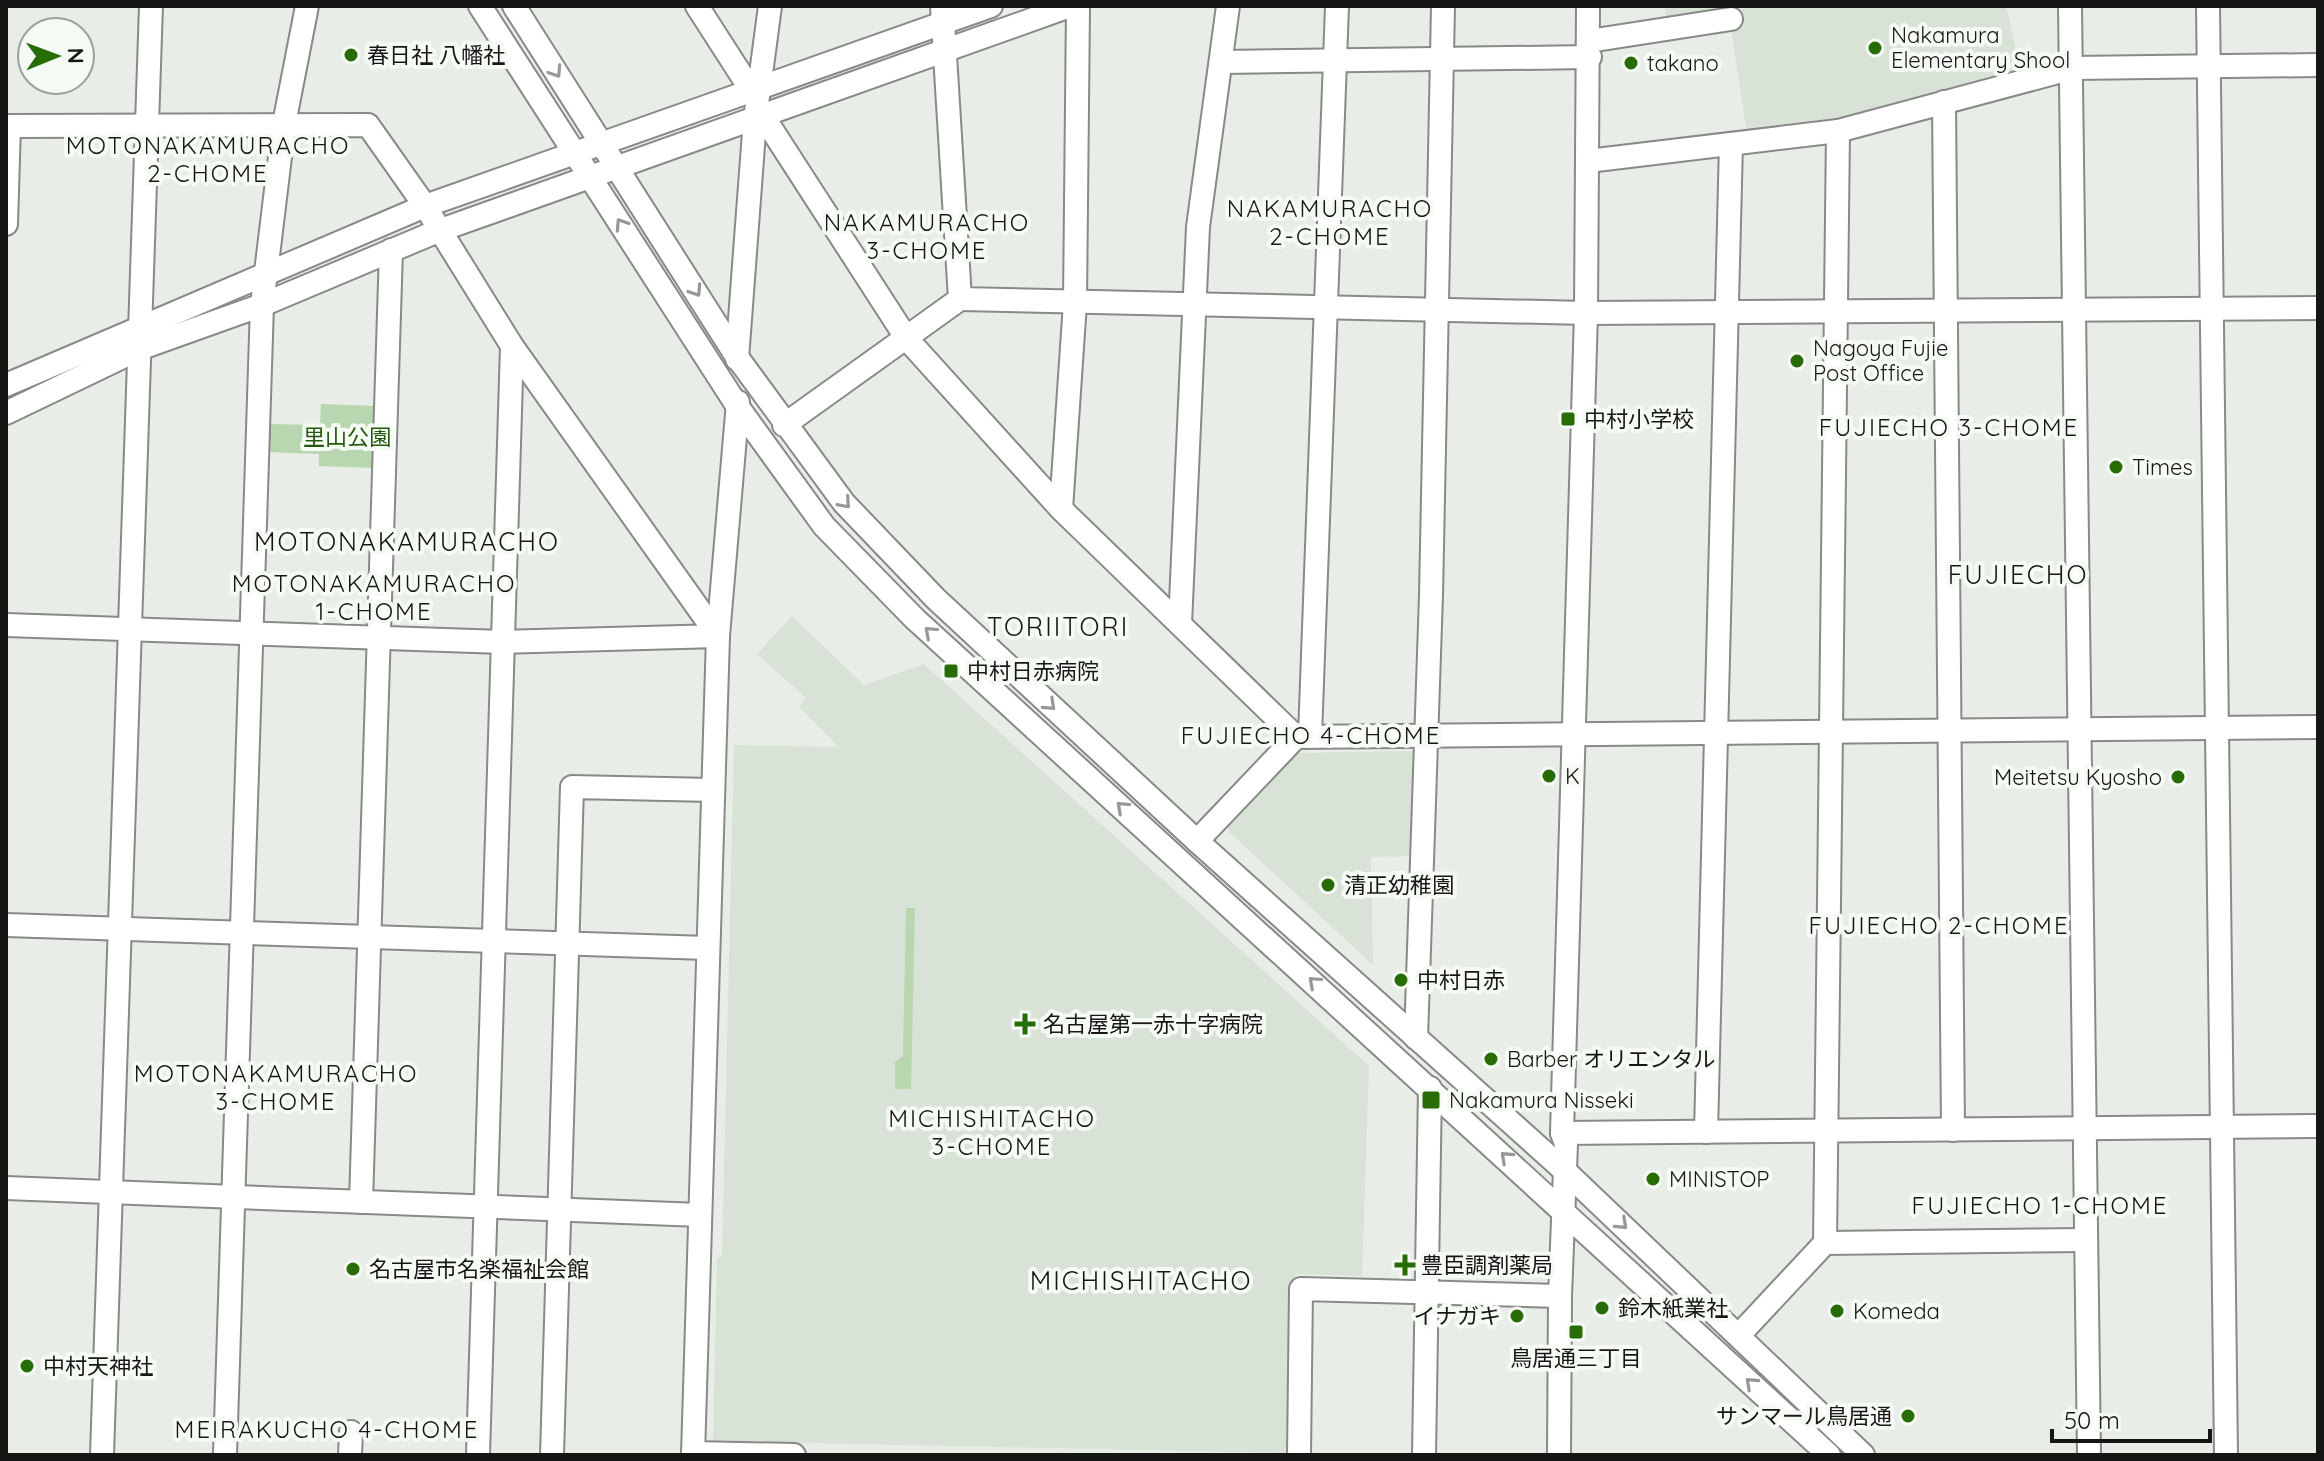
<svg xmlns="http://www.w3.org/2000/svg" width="2324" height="1461" viewBox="0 0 2324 1461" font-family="Quicksand,'Noto Sans JP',sans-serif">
  <rect width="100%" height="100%" fill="#e9ede8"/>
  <g fill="#d9e2d7">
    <path d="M1665,6H2006L2021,71L1844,117L1746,128L1729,15L1667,25Z"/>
    <path d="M792,616L864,685L924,664L1369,1066L1362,1276L1295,1274L1287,1453L713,1441L717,1259L722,1256L734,745L839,747L799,707L806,698L757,654Z"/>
    <path d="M1411,751L1415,754L1414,856L1371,857L1373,965L1229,832V824L1296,753Z"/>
  </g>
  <g fill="#b8d6b0">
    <path d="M321,404L376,406L374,468L319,466V454L267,452L268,424L320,425Z"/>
    <path d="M906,908H915L911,1089H895V1062L903,1056Z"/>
  </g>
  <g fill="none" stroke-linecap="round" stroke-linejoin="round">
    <defs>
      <g id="minor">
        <path d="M480,6L738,407L824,526L915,619L1829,1455"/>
        <path d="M514,6L737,357L844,503L936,599L1197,841L1565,1171L1863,1455"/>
        <path d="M697,6L751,90"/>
        <path d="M942,6L960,299L1586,313L2318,308"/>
        <path d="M2070,6L2089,1455"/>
        <path d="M2208,6L2226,1455"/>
        <path d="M1589,41L1731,19"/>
        <path d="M1222,62L1590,57"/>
        <path d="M1944,102L1953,1130"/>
        <path d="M763,116L907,339L1061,509L1296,737L2318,727"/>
        <path d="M6,126L368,125L425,206L512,346L718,636L503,642L6,625"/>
        <path d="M1588,161L1838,131L2073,68L2318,65"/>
        <path d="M6,224L9,126"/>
        <path d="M737,359L755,119L770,6"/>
        <path d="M6,385L425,206L991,6"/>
        <path d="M6,413L139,349L262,305L438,231L1070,6"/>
        <path d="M784,425L960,299"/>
        <path d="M1061,509L1075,303L1078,6"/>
        <path d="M1180,624L1198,227L1228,6"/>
        <path d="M1310,736L1337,6"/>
        <path d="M1197,841L1296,737"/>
        <path d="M6,925L707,948"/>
        <path d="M1416,1038L1431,595L1443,6"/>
        <path d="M1706,1132L1731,144"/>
        <path d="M1562,1133L2318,1126"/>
        <path d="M6,1188L700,1215"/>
        <path d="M361,1202L391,250"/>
        <path d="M1825,1243L2086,1240"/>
        <path d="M1739,1335L1825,1243L1838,131"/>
        <path d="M693,1453L794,1455"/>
        <path d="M102,1455L151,6"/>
        <path d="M225,1455L262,305L284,124L307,6"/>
        <path d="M350,1455L351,1432"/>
        <path d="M478,1455L512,346"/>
        <path d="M552,1455L572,787L713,790"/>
        <path d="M693,1455L718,636L738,402"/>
        <path d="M1299,1455L1301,1289L1560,1296"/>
        <path d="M1424,1455L1430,1088"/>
        <path d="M1559,1455L1560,1296L1566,1144L1562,1133L1586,313L1588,6"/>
      </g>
    </defs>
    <use href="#minor" stroke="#878a86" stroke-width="26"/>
    <use href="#minor" stroke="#fff" stroke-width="22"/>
  </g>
  <defs><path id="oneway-chevron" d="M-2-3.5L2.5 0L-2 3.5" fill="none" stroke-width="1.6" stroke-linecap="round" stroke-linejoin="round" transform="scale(2)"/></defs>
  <g stroke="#969796">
    <use href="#oneway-chevron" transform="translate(556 72) rotate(57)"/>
    <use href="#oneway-chevron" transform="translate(621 224) rotate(-123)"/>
    <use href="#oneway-chevron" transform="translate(696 291) rotate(57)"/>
    <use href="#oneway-chevron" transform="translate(845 503) rotate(49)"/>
    <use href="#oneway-chevron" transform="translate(930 632) rotate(-138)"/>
    <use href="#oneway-chevron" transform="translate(1050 705) rotate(43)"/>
    <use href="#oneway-chevron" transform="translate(1122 807) rotate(-138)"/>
    <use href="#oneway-chevron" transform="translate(1314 982) rotate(-138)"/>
    <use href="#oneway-chevron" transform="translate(1506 1157) rotate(-137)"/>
    <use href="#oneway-chevron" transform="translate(1622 1224) rotate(43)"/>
    <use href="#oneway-chevron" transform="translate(1751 1383) rotate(-137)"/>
  </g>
  <g fill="#276c05" stroke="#f6faf5" stroke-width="3">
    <circle cx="1875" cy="48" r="8"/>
    <circle cx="351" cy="55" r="8"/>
    <circle cx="1631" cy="63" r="8"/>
    <circle cx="1797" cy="361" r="8"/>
    <rect x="1560" y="411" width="16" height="16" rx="4"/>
    <circle cx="2116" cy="467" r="8"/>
    <rect x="943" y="663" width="16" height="16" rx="4"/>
    <circle cx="1549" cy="776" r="8"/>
    <circle cx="2178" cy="777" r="8"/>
    <circle cx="1328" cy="885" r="8"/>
    <circle cx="1401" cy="980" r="8"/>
    <path d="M1021 1012h8v8h8v8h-8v8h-8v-8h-8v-8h8z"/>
    <circle cx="1491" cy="1059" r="8"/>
    <rect x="1421" y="1090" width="20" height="20" rx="4"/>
    <circle cx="1653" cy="1179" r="8"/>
    <path d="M1401 1253h8v8h8v8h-8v8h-8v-8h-8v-8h8z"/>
    <circle cx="353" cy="1269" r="8"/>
    <circle cx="1602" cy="1308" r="8"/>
    <circle cx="1837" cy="1311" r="8"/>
    <circle cx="1517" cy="1316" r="8"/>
    <rect x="1568" y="1324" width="16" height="16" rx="4"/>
    <circle cx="27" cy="1366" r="8"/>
    <circle cx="1908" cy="1416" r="8"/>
  </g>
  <g text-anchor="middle" stroke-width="8" stroke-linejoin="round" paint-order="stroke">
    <g font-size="22" fill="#161715" stroke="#f6faf5" text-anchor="start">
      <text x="1891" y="43">Nakamura<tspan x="1891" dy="25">Elementary Shool</tspan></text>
      <text x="367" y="63">春日社 八幡社</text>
      <text x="1647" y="71">takano</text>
      <text x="1813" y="356">Nagoya Fujie<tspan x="1813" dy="25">Post Office</tspan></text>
      <text x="1584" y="427">中村小学校</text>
      <text x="2132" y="475">Times</text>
      <text x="967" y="679">中村日赤病院</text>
      <text x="1565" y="784">K</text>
      <text x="2162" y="785" text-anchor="end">Meitetsu Kyosho</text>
      <text x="1344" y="893">清正幼稚園</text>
      <text x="1417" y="988">中村日赤</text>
      <text x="1043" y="1032">名古屋第一赤十字病院</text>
      <text x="1507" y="1067">Barber オリエンタル</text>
      <text x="1449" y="1108">Nakamura Nisseki</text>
      <text x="1669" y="1187">MINISTOP</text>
      <text x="1421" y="1273">豊臣調剤薬局</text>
      <text x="369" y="1277">名古屋市名楽福祉会館</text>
      <text x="1618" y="1316">鈴木紙業社</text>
      <text x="1853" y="1319">Komeda</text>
      <text x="1501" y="1324" text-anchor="end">イナガキ</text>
      <text x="1576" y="1366" text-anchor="middle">鳥居通三丁目</text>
      <text x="43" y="1374">中村天神社</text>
      <text x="1892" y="1424" text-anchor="end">サンマール鳥居通</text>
    </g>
    <g font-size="22" fill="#23580f" stroke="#f6faf5">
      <text x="347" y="445">里山公園</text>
    </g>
    <g font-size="24" letter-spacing="2" fill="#161715" stroke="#f6faf5">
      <text x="208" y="154">MOTONAKAMURACHO<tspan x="208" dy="28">2-CHOME</tspan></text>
      <text x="1330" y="217">NAKAMURACHO<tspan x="1330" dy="28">2-CHOME</tspan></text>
      <text x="927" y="231">NAKAMURACHO<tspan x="927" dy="28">3-CHOME</tspan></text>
      <text x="1949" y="436">FUJIECHO 3-CHOME</text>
      <text x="374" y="592">MOTONAKAMURACHO<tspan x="374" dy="28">1-CHOME</tspan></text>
      <text x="1311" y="744">FUJIECHO 4-CHOME</text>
      <text x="1939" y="934">FUJIECHO 2-CHOME</text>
      <text x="276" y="1082">MOTONAKAMURACHO<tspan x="276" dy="28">3-CHOME</tspan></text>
      <text x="992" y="1127">MICHISHITACHO<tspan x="992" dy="28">3-CHOME</tspan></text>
      <text x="2040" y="1214">FUJIECHO 1-CHOME</text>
      <text x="327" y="1438">MEIRAKUCHO 4-CHOME</text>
    </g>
    <g font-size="26" letter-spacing="2" fill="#161715" stroke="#f6faf5">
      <text x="407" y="551">MOTONAKAMURACHO</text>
      <text x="2018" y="584">FUJIECHO</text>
      <text x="1058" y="636">TORIITORI</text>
      <text x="1141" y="1290">MICHISHITACHO</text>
    </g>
  </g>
  <rect width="2324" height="1461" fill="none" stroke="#161715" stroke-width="16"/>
  <g transform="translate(56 56) rotate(89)"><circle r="38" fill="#f6faf5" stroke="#9c9f9b" stroke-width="2"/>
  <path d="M0-6L14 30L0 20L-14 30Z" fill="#276c05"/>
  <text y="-12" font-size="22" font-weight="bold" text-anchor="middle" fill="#161715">N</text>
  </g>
  <path d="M2052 1429v12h158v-12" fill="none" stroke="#161715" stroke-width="4"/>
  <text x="2064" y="1429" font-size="24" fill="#161715" stroke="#f6faf5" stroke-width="6" paint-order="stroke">50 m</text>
</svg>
